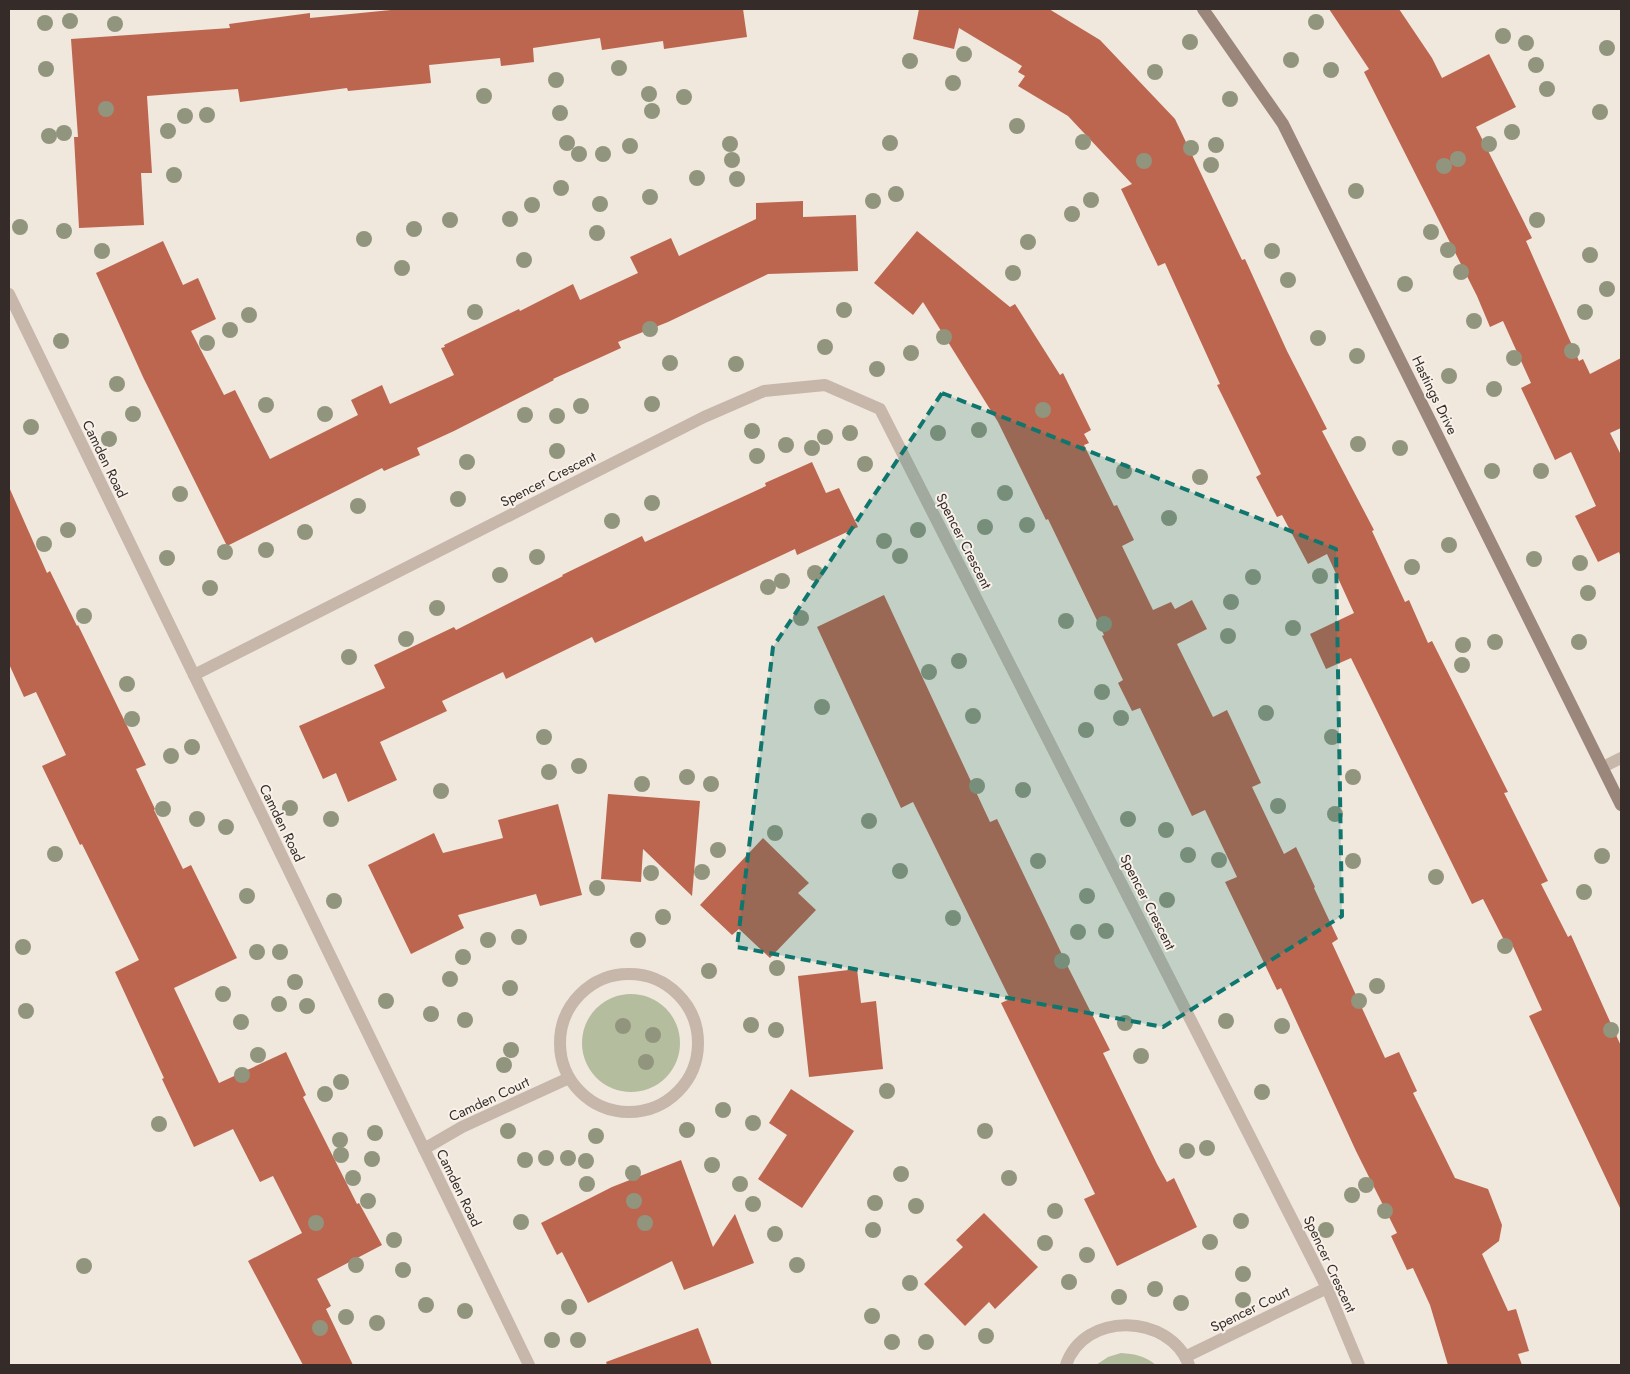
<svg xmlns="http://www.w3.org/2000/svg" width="1630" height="1374" viewBox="0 0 1630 1374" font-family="Jost,sans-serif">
  <rect width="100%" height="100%" fill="#f0e7dd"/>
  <g fill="#b4be9e">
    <circle cx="631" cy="1043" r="49"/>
    <path d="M1121,1353C1135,1354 1145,1356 1156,1365H1096L1108,1357Z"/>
  </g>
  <g fill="#bc664f">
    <path d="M401,9H743L747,37L664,49L663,41L602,50L600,38L533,48L534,62L501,66L500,58L429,65L431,83L348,91L347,88L240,102L238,89L147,96L152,173H141L144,225L79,228L74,137H78L71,39L230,28L229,24L310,13V18Z"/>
    <path d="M919,9H1049L1100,40L1175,119L1242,260L1245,259L1287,351L1327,429L1322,431L1374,530L1372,531L1405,602L1409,600L1428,643L1432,641L1508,792L1504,793L1548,881L1541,884L1568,937L1571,935L1621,1046V1210L1529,1016L1542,1010L1510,940L1505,942L1483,899L1472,904L1351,658L1326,669L1310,634L1354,613L1327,554L1308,564L1282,515L1277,517L1256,477L1261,474L1217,385L1220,384L1165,263L1158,266L1121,189L1132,184L1068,116L1018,86L1025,76L1018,72L1022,66L959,28L954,49L913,39Z"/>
    <path d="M1329,9H1399L1432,58L1442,78L1489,54L1516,107L1476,127L1532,238L1526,241L1579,361L1583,359L1590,374L1621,358V428L1610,433L1621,455V558L1619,552L1598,562L1575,516L1596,506L1571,452L1555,460L1521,388L1531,383L1503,321L1490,327L1477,296L1364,72L1369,69Z"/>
    <path d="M803,201V217L856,215L858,271L768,274L668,322L618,342L621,348L553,379L554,380L454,431L417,448L420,455L384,471L382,468L227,546L143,377L96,273L163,241L183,285L198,278L216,319L191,331L224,395L235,390L270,459L358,415L351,400L382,385L390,404L454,375L441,348L445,347L444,345L519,309L520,311L573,284L580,300L638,273L630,257L671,238L679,256L756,219V203Z"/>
    <path d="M917,231L1010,307L1015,304L1060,375L1063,373L1091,430L1084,434L1089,443L1084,445L1114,506L1117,505L1134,540L1122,546L1153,610L1171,602L1175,609L1192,600L1207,629L1177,644L1213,717L1227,710L1261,783L1252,787L1284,854L1296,847L1315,887L1314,888L1338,939L1332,943L1385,1058L1399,1052L1417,1091L1413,1093L1455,1178L1488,1189L1502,1225L1499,1241L1482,1254L1508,1311L1516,1309L1529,1351L1518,1354L1522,1365H1448L1430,1305L1413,1268L1407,1270L1391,1236L1397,1233L1356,1151L1281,988L1277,990L1225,882L1237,877L1205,810L1192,816L1140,708L1132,711L1118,683L1123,680L1102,636L1104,635L1048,519L1046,520L998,422L923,302L913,315L874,283Z"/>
    <path d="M812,462L826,493L839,488L858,527L797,555L795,549L595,643L592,637L506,679L503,672L442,701L447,711L380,742L397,780L348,802L336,773L323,779L299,726L385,688L374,665L454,627L456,630L563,576L562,575L642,536L645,542L766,486L765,483Z"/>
    <path d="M9,487L47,573L50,571L77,626L78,625L146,765L136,769L155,809L154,810L183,869L191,865L237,958L174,988L219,1083L286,1052L306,1095L303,1097L357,1204L359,1203L382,1245L317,1279L331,1306L326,1309L353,1365H303L248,1261L302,1233L273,1176L260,1182L233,1129L194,1147L162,1079L164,1078L115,972L139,960L82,844L80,845L42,766L66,755L36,692L24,697L9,664Z"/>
    <path d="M884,595L990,822L997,819L1069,969L1110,1050L1103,1053L1157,1164L1167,1182L1174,1178L1197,1227L1117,1266L1084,1199L1095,1194L1001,1003L1010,999L913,802L901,808L817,627Z"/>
    <path d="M608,794L700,801L692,896L643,849L641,882L601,879Z"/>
    <path d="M558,804L582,895L540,906L536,894L458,915L464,928L411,954L368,865L434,833L443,853L503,838L498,820Z"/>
    <path d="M763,838L809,883L798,893L816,910L770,958L739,929L732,935L700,905Z"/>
    <path d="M857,969L861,1003L876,1001L883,1069L809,1077L798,976Z"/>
    <path d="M791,1089L854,1131L802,1208L758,1179L787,1135L769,1123Z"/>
    <path d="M681,1160L713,1247L735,1214L754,1263L684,1290L672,1261L588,1303L562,1252L557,1255L541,1223L612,1187Z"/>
    <path d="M984,1213L1038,1267L995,1309L989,1302L965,1326L924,1284L963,1247L956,1240Z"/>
    <path d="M698,1328L712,1365H607L606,1362Z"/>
  </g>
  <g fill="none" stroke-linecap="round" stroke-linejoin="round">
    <g stroke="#c7b6aa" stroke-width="12">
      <path d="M9,294L529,1365"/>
      <path d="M194,675L704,417L764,391L825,385L880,409L1327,1288L1359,1365"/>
      <path d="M1603,767L1621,758"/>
      <circle cx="629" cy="1043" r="69"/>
      <path d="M424,1149L462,1127L569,1078"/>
      <path d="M1185,1357L1327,1288"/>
      <path d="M1066,1365C1084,1311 1169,1313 1189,1365"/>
    </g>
    <path stroke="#9b867b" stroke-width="12" d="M1203,9L1283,124L1621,805"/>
  </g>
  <g fill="#92957d">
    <circle cx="70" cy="21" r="8"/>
    <circle cx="1316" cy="22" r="8"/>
    <circle cx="45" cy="23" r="8"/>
    <circle cx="115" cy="24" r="8"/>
    <circle cx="1503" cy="36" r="8"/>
    <circle cx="1190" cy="42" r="8"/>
    <circle cx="1526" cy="43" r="8"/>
    <circle cx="1607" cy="48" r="8"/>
    <circle cx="964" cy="54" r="8"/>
    <circle cx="1291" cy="60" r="8"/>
    <circle cx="910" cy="61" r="8"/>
    <circle cx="1536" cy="65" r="8"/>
    <circle cx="619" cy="68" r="8"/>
    <circle cx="46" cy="69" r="8"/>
    <circle cx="1331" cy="70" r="8"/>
    <circle cx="1155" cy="72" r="8"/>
    <circle cx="556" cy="80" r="8"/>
    <circle cx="953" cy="83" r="8"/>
    <circle cx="1547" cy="89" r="8"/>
    <circle cx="649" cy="94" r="8"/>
    <circle cx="484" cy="96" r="8"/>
    <circle cx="684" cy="97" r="8"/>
    <circle cx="1230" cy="99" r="8"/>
    <circle cx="106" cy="109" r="8"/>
    <circle cx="652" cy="111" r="8"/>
    <circle cx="1600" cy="112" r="8"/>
    <circle cx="560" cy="113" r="8"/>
    <circle cx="207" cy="115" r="8"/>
    <circle cx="185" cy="116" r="8"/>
    <circle cx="1017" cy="126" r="8"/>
    <circle cx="168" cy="131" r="8"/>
    <circle cx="1512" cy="132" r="8"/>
    <circle cx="64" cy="133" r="8"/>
    <circle cx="49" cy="136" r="8"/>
    <circle cx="1083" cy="142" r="8"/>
    <circle cx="567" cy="143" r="8"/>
    <circle cx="890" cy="143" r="8"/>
    <circle cx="730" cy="144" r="8"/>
    <circle cx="1489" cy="144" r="8"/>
    <circle cx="1216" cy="145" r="8"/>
    <circle cx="630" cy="146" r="8"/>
    <circle cx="1191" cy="148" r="8"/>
    <circle cx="579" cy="154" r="8"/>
    <circle cx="603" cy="154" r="8"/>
    <circle cx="1458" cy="159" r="8"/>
    <circle cx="732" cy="160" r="8"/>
    <circle cx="1144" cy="161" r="8"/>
    <circle cx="1211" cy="165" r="8"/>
    <circle cx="1444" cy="166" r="8"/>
    <circle cx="174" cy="175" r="8"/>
    <circle cx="697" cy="178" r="8"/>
    <circle cx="737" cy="179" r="8"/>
    <circle cx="561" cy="188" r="8"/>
    <circle cx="1356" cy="191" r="8"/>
    <circle cx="896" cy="194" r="8"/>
    <circle cx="650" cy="197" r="8"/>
    <circle cx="1091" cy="200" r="8"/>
    <circle cx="873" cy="201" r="8"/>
    <circle cx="600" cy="204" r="8"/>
    <circle cx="532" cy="205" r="8"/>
    <circle cx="1072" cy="214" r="8"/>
    <circle cx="510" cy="219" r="8"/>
    <circle cx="450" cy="220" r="8"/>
    <circle cx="1537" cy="220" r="8"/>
    <circle cx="20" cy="227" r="8"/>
    <circle cx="414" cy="229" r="8"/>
    <circle cx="64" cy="231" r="8"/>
    <circle cx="1431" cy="232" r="8"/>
    <circle cx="597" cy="233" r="8"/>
    <circle cx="364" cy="239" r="8"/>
    <circle cx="1028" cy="242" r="8"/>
    <circle cx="1448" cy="250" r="8"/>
    <circle cx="102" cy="251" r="8"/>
    <circle cx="1272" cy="251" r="8"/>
    <circle cx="1590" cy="255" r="8"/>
    <circle cx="524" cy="260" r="8"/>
    <circle cx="402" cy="268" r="8"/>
    <circle cx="1461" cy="272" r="8"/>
    <circle cx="1013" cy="273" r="8"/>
    <circle cx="1288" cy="280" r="8"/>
    <circle cx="1405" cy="284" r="8"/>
    <circle cx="1607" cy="289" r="8"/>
    <circle cx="844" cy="310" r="8"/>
    <circle cx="475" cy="312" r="8"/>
    <circle cx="1585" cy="312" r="8"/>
    <circle cx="249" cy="315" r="8"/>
    <circle cx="1474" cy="321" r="8"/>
    <circle cx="650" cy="329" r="8"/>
    <circle cx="230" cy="330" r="8"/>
    <circle cx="944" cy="337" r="8"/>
    <circle cx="1318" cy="338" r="8"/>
    <circle cx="61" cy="341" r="8"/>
    <circle cx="207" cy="343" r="8"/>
    <circle cx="825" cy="347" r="8"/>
    <circle cx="1572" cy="351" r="8"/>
    <circle cx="911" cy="353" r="8"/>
    <circle cx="1357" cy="356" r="8"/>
    <circle cx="1514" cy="358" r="8"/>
    <circle cx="670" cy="363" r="8"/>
    <circle cx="736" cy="364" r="8"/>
    <circle cx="877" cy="369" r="8"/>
    <circle cx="1449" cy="376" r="8"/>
    <circle cx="117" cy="384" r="8"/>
    <circle cx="1494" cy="389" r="8"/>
    <circle cx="652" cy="404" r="8"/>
    <circle cx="266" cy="405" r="8"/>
    <circle cx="581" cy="406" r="8"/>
    <circle cx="1043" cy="410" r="8"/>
    <circle cx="133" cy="414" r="8"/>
    <circle cx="325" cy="414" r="8"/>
    <circle cx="525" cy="415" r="8"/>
    <circle cx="557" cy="416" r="8"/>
    <circle cx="31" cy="427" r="8"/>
    <circle cx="979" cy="430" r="8"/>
    <circle cx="752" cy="431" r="8"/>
    <circle cx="850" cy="433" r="8"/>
    <circle cx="938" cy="433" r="8"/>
    <circle cx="825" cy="437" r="8"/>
    <circle cx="109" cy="439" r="8"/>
    <circle cx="1358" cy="444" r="8"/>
    <circle cx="786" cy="445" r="8"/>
    <circle cx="812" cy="448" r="8"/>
    <circle cx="1400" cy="448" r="8"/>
    <circle cx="557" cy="451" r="8"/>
    <circle cx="757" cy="456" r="8"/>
    <circle cx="467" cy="462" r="8"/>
    <circle cx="865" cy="464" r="8"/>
    <circle cx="1124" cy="471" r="8"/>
    <circle cx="1492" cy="471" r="8"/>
    <circle cx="1541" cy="471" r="8"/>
    <circle cx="1200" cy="477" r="8"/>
    <circle cx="1005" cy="493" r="8"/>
    <circle cx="180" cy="494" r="8"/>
    <circle cx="458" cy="499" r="8"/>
    <circle cx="652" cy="503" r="8"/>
    <circle cx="358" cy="506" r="8"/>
    <circle cx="1169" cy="518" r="8"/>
    <circle cx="612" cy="521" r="8"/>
    <circle cx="1027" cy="525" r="8"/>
    <circle cx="985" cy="527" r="8"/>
    <circle cx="68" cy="530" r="8"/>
    <circle cx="918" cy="530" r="8"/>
    <circle cx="305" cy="532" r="8"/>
    <circle cx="884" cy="541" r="8"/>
    <circle cx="44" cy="544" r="8"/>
    <circle cx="1449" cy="545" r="8"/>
    <circle cx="266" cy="550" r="8"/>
    <circle cx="225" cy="552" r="8"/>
    <circle cx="900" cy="556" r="8"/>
    <circle cx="537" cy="557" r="8"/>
    <circle cx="167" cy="558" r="8"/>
    <circle cx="1534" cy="559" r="8"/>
    <circle cx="1580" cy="563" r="8"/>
    <circle cx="1412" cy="567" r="8"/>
    <circle cx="815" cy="573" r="8"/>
    <circle cx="500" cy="575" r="8"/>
    <circle cx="1320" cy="576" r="8"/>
    <circle cx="1253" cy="577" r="8"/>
    <circle cx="782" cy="581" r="8"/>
    <circle cx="768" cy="587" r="8"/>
    <circle cx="210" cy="588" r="8"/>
    <circle cx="1588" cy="593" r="8"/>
    <circle cx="1231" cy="602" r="8"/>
    <circle cx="437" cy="608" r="8"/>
    <circle cx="84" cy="616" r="8"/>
    <circle cx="801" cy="618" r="8"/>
    <circle cx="1066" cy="621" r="8"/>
    <circle cx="1104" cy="624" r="8"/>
    <circle cx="1293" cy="628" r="8"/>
    <circle cx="1228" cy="636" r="8"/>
    <circle cx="406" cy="639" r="8"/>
    <circle cx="1495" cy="642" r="8"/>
    <circle cx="1579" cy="642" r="8"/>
    <circle cx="1463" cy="645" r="8"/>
    <circle cx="349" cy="657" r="8"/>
    <circle cx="959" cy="661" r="8"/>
    <circle cx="1462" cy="665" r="8"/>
    <circle cx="929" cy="672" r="8"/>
    <circle cx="127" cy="684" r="8"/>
    <circle cx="1102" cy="692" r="8"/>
    <circle cx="822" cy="707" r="8"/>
    <circle cx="1266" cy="713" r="8"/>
    <circle cx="973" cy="716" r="8"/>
    <circle cx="1121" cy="718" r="8"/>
    <circle cx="132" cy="719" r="8"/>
    <circle cx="1086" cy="730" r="8"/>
    <circle cx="544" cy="737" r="8"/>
    <circle cx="1332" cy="737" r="8"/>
    <circle cx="192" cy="747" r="8"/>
    <circle cx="171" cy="756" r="8"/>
    <circle cx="579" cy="766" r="8"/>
    <circle cx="549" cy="772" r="8"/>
    <circle cx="687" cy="777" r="8"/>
    <circle cx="1353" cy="777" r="8"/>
    <circle cx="642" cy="784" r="8"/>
    <circle cx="711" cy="784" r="8"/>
    <circle cx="977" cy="786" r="8"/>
    <circle cx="1023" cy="790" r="8"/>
    <circle cx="441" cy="791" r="8"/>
    <circle cx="1278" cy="806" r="8"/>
    <circle cx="290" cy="808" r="8"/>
    <circle cx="163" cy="809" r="8"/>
    <circle cx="1335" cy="814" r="8"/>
    <circle cx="197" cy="819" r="8"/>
    <circle cx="331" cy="819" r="8"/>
    <circle cx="1128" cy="819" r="8"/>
    <circle cx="869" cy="821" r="8"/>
    <circle cx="226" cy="827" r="8"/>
    <circle cx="1166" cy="830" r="8"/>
    <circle cx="775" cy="833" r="8"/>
    <circle cx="718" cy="850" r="8"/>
    <circle cx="55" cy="854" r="8"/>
    <circle cx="1188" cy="855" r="8"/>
    <circle cx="1602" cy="856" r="8"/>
    <circle cx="1219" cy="860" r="8"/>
    <circle cx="1038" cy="861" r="8"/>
    <circle cx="1353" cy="861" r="8"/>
    <circle cx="900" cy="871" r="8"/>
    <circle cx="702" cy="872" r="8"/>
    <circle cx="651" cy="873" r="8"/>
    <circle cx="1436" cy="877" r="8"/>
    <circle cx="597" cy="888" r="8"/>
    <circle cx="1584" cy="892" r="8"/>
    <circle cx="247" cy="896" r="8"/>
    <circle cx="1087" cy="896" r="8"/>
    <circle cx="1167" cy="900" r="8"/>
    <circle cx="334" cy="901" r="8"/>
    <circle cx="663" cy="917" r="8"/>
    <circle cx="953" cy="918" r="8"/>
    <circle cx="1106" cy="931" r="8"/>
    <circle cx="1078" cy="932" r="8"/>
    <circle cx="519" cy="937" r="8"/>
    <circle cx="488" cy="940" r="8"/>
    <circle cx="638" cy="940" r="8"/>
    <circle cx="1505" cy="946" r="8"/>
    <circle cx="23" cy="947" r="8"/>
    <circle cx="257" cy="952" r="8"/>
    <circle cx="280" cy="952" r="8"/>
    <circle cx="463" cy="957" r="8"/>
    <circle cx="1062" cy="961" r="8"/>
    <circle cx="777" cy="968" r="8"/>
    <circle cx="709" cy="971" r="8"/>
    <circle cx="450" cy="979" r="8"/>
    <circle cx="295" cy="982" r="8"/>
    <circle cx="1377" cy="986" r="8"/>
    <circle cx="510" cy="988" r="8"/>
    <circle cx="223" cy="994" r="8"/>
    <circle cx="386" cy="1001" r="8"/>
    <circle cx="1359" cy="1001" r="8"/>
    <circle cx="279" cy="1004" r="8"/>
    <circle cx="307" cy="1006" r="8"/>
    <circle cx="26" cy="1011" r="8"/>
    <circle cx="431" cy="1014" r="8"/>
    <circle cx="465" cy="1020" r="8"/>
    <circle cx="1226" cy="1021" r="8"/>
    <circle cx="241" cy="1022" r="8"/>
    <circle cx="1125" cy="1023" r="8"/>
    <circle cx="751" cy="1025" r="8"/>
    <circle cx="623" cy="1026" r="8"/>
    <circle cx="1282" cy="1026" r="8"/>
    <circle cx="776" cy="1030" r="8"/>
    <circle cx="1611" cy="1030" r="8"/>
    <circle cx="653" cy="1035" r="8"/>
    <circle cx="511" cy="1050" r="8"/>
    <circle cx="258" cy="1055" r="8"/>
    <circle cx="1141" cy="1056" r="8"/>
    <circle cx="646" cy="1062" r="8"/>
    <circle cx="504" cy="1065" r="8"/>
    <circle cx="242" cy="1075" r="8"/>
    <circle cx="341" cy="1082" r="8"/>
    <circle cx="887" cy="1091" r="8"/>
    <circle cx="1262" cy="1092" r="8"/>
    <circle cx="325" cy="1094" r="8"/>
    <circle cx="723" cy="1110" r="8"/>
    <circle cx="753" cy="1123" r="8"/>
    <circle cx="159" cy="1124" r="8"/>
    <circle cx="687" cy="1130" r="8"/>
    <circle cx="508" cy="1131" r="8"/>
    <circle cx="985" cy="1131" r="8"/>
    <circle cx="375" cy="1133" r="8"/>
    <circle cx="596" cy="1136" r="8"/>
    <circle cx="340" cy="1140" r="8"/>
    <circle cx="1207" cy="1148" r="8"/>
    <circle cx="1187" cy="1151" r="8"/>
    <circle cx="341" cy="1155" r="8"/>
    <circle cx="546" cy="1158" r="8"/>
    <circle cx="568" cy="1158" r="8"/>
    <circle cx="372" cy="1159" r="8"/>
    <circle cx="525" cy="1160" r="8"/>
    <circle cx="586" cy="1161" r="8"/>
    <circle cx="712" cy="1165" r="8"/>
    <circle cx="633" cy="1173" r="8"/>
    <circle cx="901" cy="1174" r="8"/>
    <circle cx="353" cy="1178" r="8"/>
    <circle cx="1009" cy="1178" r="8"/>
    <circle cx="587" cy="1184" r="8"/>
    <circle cx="740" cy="1184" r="8"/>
    <circle cx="1366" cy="1185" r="8"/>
    <circle cx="1352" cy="1195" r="8"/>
    <circle cx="368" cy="1201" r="8"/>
    <circle cx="634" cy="1201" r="8"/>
    <circle cx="875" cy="1203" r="8"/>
    <circle cx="753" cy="1204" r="8"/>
    <circle cx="916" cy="1206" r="8"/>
    <circle cx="1055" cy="1211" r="8"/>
    <circle cx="1385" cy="1211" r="8"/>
    <circle cx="1241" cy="1221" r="8"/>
    <circle cx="521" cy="1222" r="8"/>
    <circle cx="316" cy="1223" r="8"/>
    <circle cx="645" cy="1223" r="8"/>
    <circle cx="873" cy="1230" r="8"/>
    <circle cx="1326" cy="1230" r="8"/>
    <circle cx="775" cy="1234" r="8"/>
    <circle cx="394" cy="1240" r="8"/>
    <circle cx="1210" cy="1242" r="8"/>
    <circle cx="1045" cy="1243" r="8"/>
    <circle cx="1087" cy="1255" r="8"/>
    <circle cx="356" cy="1265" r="8"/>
    <circle cx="797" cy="1265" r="8"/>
    <circle cx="84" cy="1266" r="8"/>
    <circle cx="403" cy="1270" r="8"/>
    <circle cx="1243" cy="1274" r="8"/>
    <circle cx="1069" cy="1282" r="8"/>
    <circle cx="910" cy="1283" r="8"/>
    <circle cx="1155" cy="1289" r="8"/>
    <circle cx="1119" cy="1297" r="8"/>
    <circle cx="1243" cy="1300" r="8"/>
    <circle cx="1181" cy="1303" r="8"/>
    <circle cx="426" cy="1305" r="8"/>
    <circle cx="569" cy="1307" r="8"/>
    <circle cx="465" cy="1311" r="8"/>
    <circle cx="872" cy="1316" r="8"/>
    <circle cx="346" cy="1317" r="8"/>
    <circle cx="377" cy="1323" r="8"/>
    <circle cx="320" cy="1328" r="8"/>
    <circle cx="986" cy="1336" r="8"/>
    <circle cx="552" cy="1340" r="8"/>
    <circle cx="578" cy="1340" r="8"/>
    <circle cx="892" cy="1342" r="8"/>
    <circle cx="926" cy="1342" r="8"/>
  </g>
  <path fill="#0f766e" fill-opacity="0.2" stroke="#0f766e" stroke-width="4" stroke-dasharray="10 6" stroke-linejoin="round" d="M942,393L1336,549L1342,916L1163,1027L737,947L773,647Z"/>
  <g text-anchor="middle" stroke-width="4" stroke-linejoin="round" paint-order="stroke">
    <g font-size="14" fill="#352c29" stroke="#f8f1e9">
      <text transform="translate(1435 395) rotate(64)" y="5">Hastings Drive</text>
      <text transform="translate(105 459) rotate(64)" y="5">Camden Road</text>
      <text transform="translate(548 479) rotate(-27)" y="5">Spencer Crescent</text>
      <text transform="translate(964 541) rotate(63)" y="5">Spencer Crescent</text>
      <text transform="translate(282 823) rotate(64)" y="5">Camden Road</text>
      <text transform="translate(1148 902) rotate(63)" y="5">Spencer Crescent</text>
      <text transform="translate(489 1099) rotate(-25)" y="5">Camden Court</text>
      <text transform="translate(459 1188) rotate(64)" y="5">Camden Road</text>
      <text transform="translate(1330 1264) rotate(65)" y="5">Spencer Crescent</text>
      <text transform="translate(1250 1309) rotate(-26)" y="5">Spencer Court</text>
    </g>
  </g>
  <rect width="1630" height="1374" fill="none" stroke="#352c29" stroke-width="20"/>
</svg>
